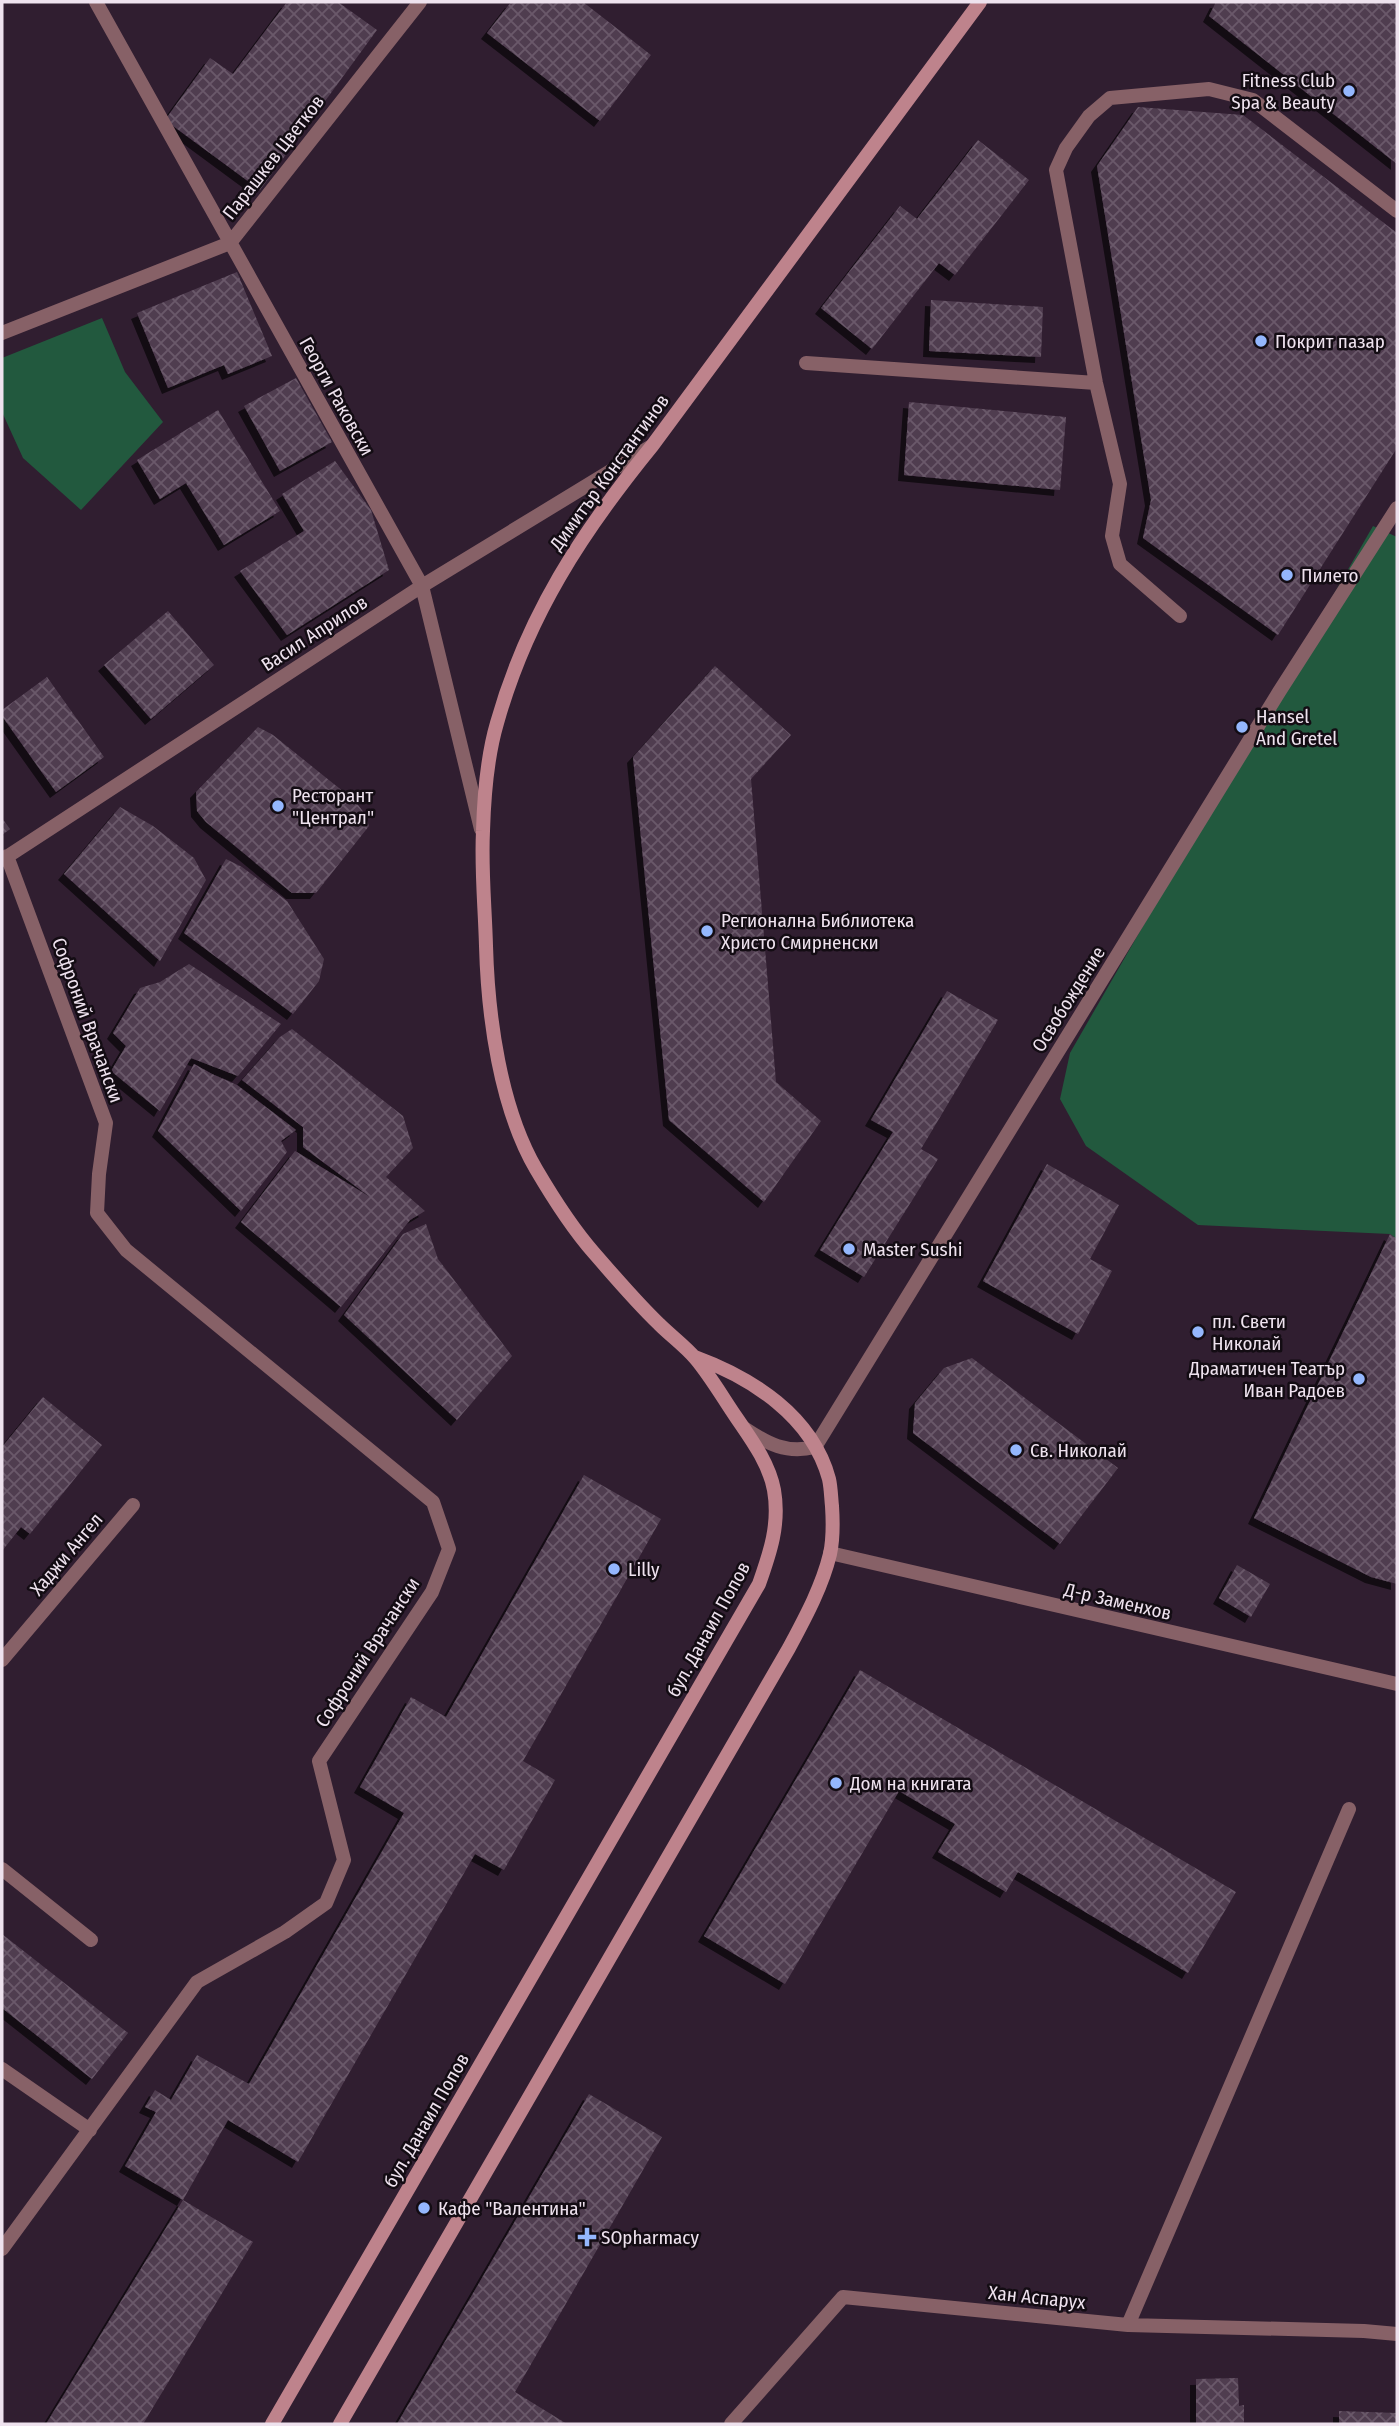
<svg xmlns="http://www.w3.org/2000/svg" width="1399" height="2426" viewBox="0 0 1399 2426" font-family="'Fira Sans Condensed',sans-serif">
	<defs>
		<pattern id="building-cross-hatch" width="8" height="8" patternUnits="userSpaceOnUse" patternTransform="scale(1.75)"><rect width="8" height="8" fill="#503d50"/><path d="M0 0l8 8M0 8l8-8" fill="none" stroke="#6a596a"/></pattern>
		<filter id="shadow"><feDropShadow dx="-6" dy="6" stdDeviation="0" flood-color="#0009"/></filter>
	</defs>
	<rect width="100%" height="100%" fill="#301e30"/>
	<path fill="#22593e" d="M 102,318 L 125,372 L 163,422 L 81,510 L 23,458 L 2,412 L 2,358 Z
		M 1373,526 L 1397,537 L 1397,1239 L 1390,1234 L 1198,1225 L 1086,1146 L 1060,1099 L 1070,1053 Z"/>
	<path fill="url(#building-cross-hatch)" filter="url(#shadow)" d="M 287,2 L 338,2 L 377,30 L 260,190 L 165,120 L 210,58 L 233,74 Z
		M 511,2 L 583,2 L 651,55 L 600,121 L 487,33 Z
		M 1216,2 L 1397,2 L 1397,164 L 1209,16 Z
		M 1138,107 L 1243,115 L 1397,233 L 1397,448 L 1278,635 L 1143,538 L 1151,500 L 1097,166 Z
		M 978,140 L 1029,180 L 955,275 L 939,263 L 872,349 L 821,308 L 900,206 L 917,219 Z
		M 237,272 L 272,356 L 228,374 L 224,365 L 168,388 L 137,313 Z
		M 931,300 L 1043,307 L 1041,357 L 929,351 Z
		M 296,378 L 332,442 L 280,471 L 244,406 Z
		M 909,402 L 1066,417 L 1060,490 L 904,475 Z
		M 218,410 L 280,511 L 224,545 L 186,483 L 160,499 L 137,460 Z
		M 335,461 L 371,510 L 389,570 L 287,635 L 240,571 L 304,531 L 282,494 Z
		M 168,611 L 214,665 L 151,719 L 104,665 Z
		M 715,666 L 791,735 L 751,779 L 776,1082 L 821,1121 L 764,1202 L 669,1120 L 633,757 Z
		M 47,677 L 104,757 L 56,792 L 2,716 L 2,710 Z
		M 258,727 L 273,735 L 355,801 L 365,814 L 369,826 L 316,893 L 292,893 L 206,822 L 197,811 L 196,792 Z
		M 120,807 L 153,826 L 194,858 L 206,880 L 160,961 L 64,874 Z
		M 2,818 L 10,829 L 2,835 Z
		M 226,859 L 242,867 L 287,901 L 324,959 L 319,981 L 293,1014 L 184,933 Z
		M 189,964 L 281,1024 L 238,1076 L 191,1058 L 160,1111 L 111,1071 L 126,1046 L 113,1033 L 140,988 L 160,982 Z
		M 947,991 L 998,1020 L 921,1149 L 938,1159 L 864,1277 L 820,1250 L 893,1132 L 871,1120 Z
		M 292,1029 L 403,1116 L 413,1148 L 386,1177 L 425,1211 L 410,1220 L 341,1307 L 241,1222 L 295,1151 L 370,1197 L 303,1147 L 303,1127 L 242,1080 L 280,1037 Z
		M 194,1064 L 212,1074 L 237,1085 L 296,1130 L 281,1141 L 287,1152 L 241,1211 L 158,1131 Z
		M 1047,1164 L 1119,1205 L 1090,1259 L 1112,1271 L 1078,1334 L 983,1281 Z
		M 426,1224 L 438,1259 L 512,1356 L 457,1420 L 344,1315 L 403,1234 Z
		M 1390,1234 L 1397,1239 L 1397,1584 L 1371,1577 L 1254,1518 Z
		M 972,1358 L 1118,1468 L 1060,1544 L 913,1433 L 915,1403 L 944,1368 Z
		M 43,1397 L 102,1445 L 30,1534 L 21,1527 L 2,1551 L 2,1447 Z
		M 584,1475 L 661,1519 L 523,1761 L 555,1780 L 504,1870 L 475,1854 L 298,2162 L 228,2120 L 183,2200 L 125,2166 L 156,2112 L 145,2107 L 155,2090 L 171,2100 L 197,2055 L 249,2084 L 404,1813 L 360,1787 L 411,1697 L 446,1717 Z
		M 1237,1565 L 1270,1584 L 1251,1617 L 1219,1598 Z
		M 860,1670 L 1236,1892 L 1188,1973 L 1018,1872 L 1006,1892 L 938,1852 L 955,1824 L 899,1791 L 785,1984 L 704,1936 Z
		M 2,1934 L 128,2033 L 92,2079 L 2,2008 Z
		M 589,2094 L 662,2137 L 515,2392 L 567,2424 L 397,2424 Z
		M 183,2200 L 253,2242 L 143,2424 L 46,2424 Z
		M 1238,2378 L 1239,2406 L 1244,2405 L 1244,2424 L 1196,2424 L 1196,2379 Z
		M 1339,2411 L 1397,2413 L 1397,2424 L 1339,2424 Z"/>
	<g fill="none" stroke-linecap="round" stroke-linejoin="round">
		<path stroke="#876167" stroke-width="14" d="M 806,363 L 1096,383
			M 1180,616 L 1120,564 L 1112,536 L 1120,484 L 1096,383 L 1056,170 L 1066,148 L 1089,116 L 1110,98 L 1209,89 L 1253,100 L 1397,211
			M 2,1869 L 91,1940"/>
		<path stroke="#876167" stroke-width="14" d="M 96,2 L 422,586 L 481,829
			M 2,333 L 230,243 L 420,2
			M 2,860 L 422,586 L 650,447
			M 744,1428 C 768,1444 786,1454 815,1447 L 1279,692 L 1397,508
			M 830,1553 L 1397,1684
			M 2,1660 L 133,1505
			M 2,2069 L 90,2130
			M 2,2249 L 197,1982 L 285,1932 L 326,1903 L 344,1860 L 319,1761 L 432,1592 L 449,1549 L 433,1502 L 126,1250 L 97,1213 L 99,1174 L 106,1123 L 7,856
			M 1128,2325 L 1349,1809
			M 731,2424 L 843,2297 L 1128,2325 L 1364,2331 L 1397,2334"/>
		<path stroke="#be838c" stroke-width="14" d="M 272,2424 L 759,1584 C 770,1553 780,1524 774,1490 C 769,1463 751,1439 736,1417 C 723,1398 711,1377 696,1359 C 685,1346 671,1336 659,1324 C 636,1302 615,1277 594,1253 C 572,1228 553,1198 536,1169 C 500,1107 488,1017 486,946 C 485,908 481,869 483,831 C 484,796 487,757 497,723 C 527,616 582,532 652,446 L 980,2
			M 340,2424 L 789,1648 C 805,1618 822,1587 830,1554 C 833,1540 833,1521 832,1506 C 831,1497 831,1488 829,1479 C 812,1416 752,1378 695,1357"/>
	</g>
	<g fill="#94b7fd" stroke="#130c13" stroke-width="2.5">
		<circle cx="1349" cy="91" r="7"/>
		<circle cx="1261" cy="341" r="7"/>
		<circle cx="1287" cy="575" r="7"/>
		<circle cx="1242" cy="727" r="7"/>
		<circle cx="278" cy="806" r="7"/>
		<circle cx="707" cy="931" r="7"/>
		<circle cx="849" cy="1249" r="7"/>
		<circle cx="1198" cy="1332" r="7"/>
		<circle cx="1359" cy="1379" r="7"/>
		<circle cx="1016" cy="1450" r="7"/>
		<circle cx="614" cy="1569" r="7"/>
		<circle cx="836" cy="1783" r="7"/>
		<circle cx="424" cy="2208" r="7"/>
		<path d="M583.5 2226.5h7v7h7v7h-7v7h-7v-7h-7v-7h7z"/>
	</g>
	<g text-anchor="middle" stroke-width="5" stroke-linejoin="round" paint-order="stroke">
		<g font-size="19" fill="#eee2ee" stroke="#130c13" text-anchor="start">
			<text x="1335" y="87" text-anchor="end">Fitness Club<tspan x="1335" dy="22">Spa &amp; Beauty</tspan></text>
			<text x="1275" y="348">Покрит пазар</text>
			<text x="1301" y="582">Пилето</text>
			<text x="1256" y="723">Hansel<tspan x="1256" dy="22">And Gretel</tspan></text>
			<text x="292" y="802">Ресторант<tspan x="292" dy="22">"Централ"</tspan></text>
			<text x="721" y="927">Регионална Библиотека<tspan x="721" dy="22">Христо Смирненски</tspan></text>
			<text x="863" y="1256">Master Sushi</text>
			<text x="1212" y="1328">пл. Свети<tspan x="1212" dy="22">Николай</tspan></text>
			<text x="1345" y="1375" text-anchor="end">Драматичен Театър<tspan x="1345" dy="22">Иван Радоев</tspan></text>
			<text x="1030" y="1457">Св. Николай</text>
			<text x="628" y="1576">Lilly</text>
			<text x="850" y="1790">Дом на книгата</text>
			<text x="438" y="2215">Кафе "Валентина"</text>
			<text x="601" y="2244">SOpharmacy</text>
		</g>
		<g font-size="19" fill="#eee2ee" stroke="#130c13">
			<text transform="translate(273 157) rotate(-52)" y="7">Парашкев Цветков</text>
			<text transform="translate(337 396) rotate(61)" y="7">Георги Раковски</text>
			<text transform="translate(609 472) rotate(-54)" y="7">Димитър Константинов</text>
			<text transform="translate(314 633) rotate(-33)" y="7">Васил Априлов</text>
			<text transform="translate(1068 999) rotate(-58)" y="7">Освобождение</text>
			<text transform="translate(88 1020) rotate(70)" y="7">Софроний Врачански</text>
			<text transform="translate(66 1554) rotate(-50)" y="7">Хаджи Ангел</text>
			<text transform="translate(1118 1601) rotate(13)" y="7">Д-р Заменхов</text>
			<text transform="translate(708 1629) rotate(-61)" y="7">бул. Данаил Попов</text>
			<text transform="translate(367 1652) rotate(-57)" y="7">Софроний Врачански</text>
			<text transform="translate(426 2120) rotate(-60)" y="7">бул. Данаил Попов</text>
			<text transform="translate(1037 2297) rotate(6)" y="7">Хан Аспарух</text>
		</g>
	</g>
	<rect width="1399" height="2426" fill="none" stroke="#eee2ee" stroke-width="7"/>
</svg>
